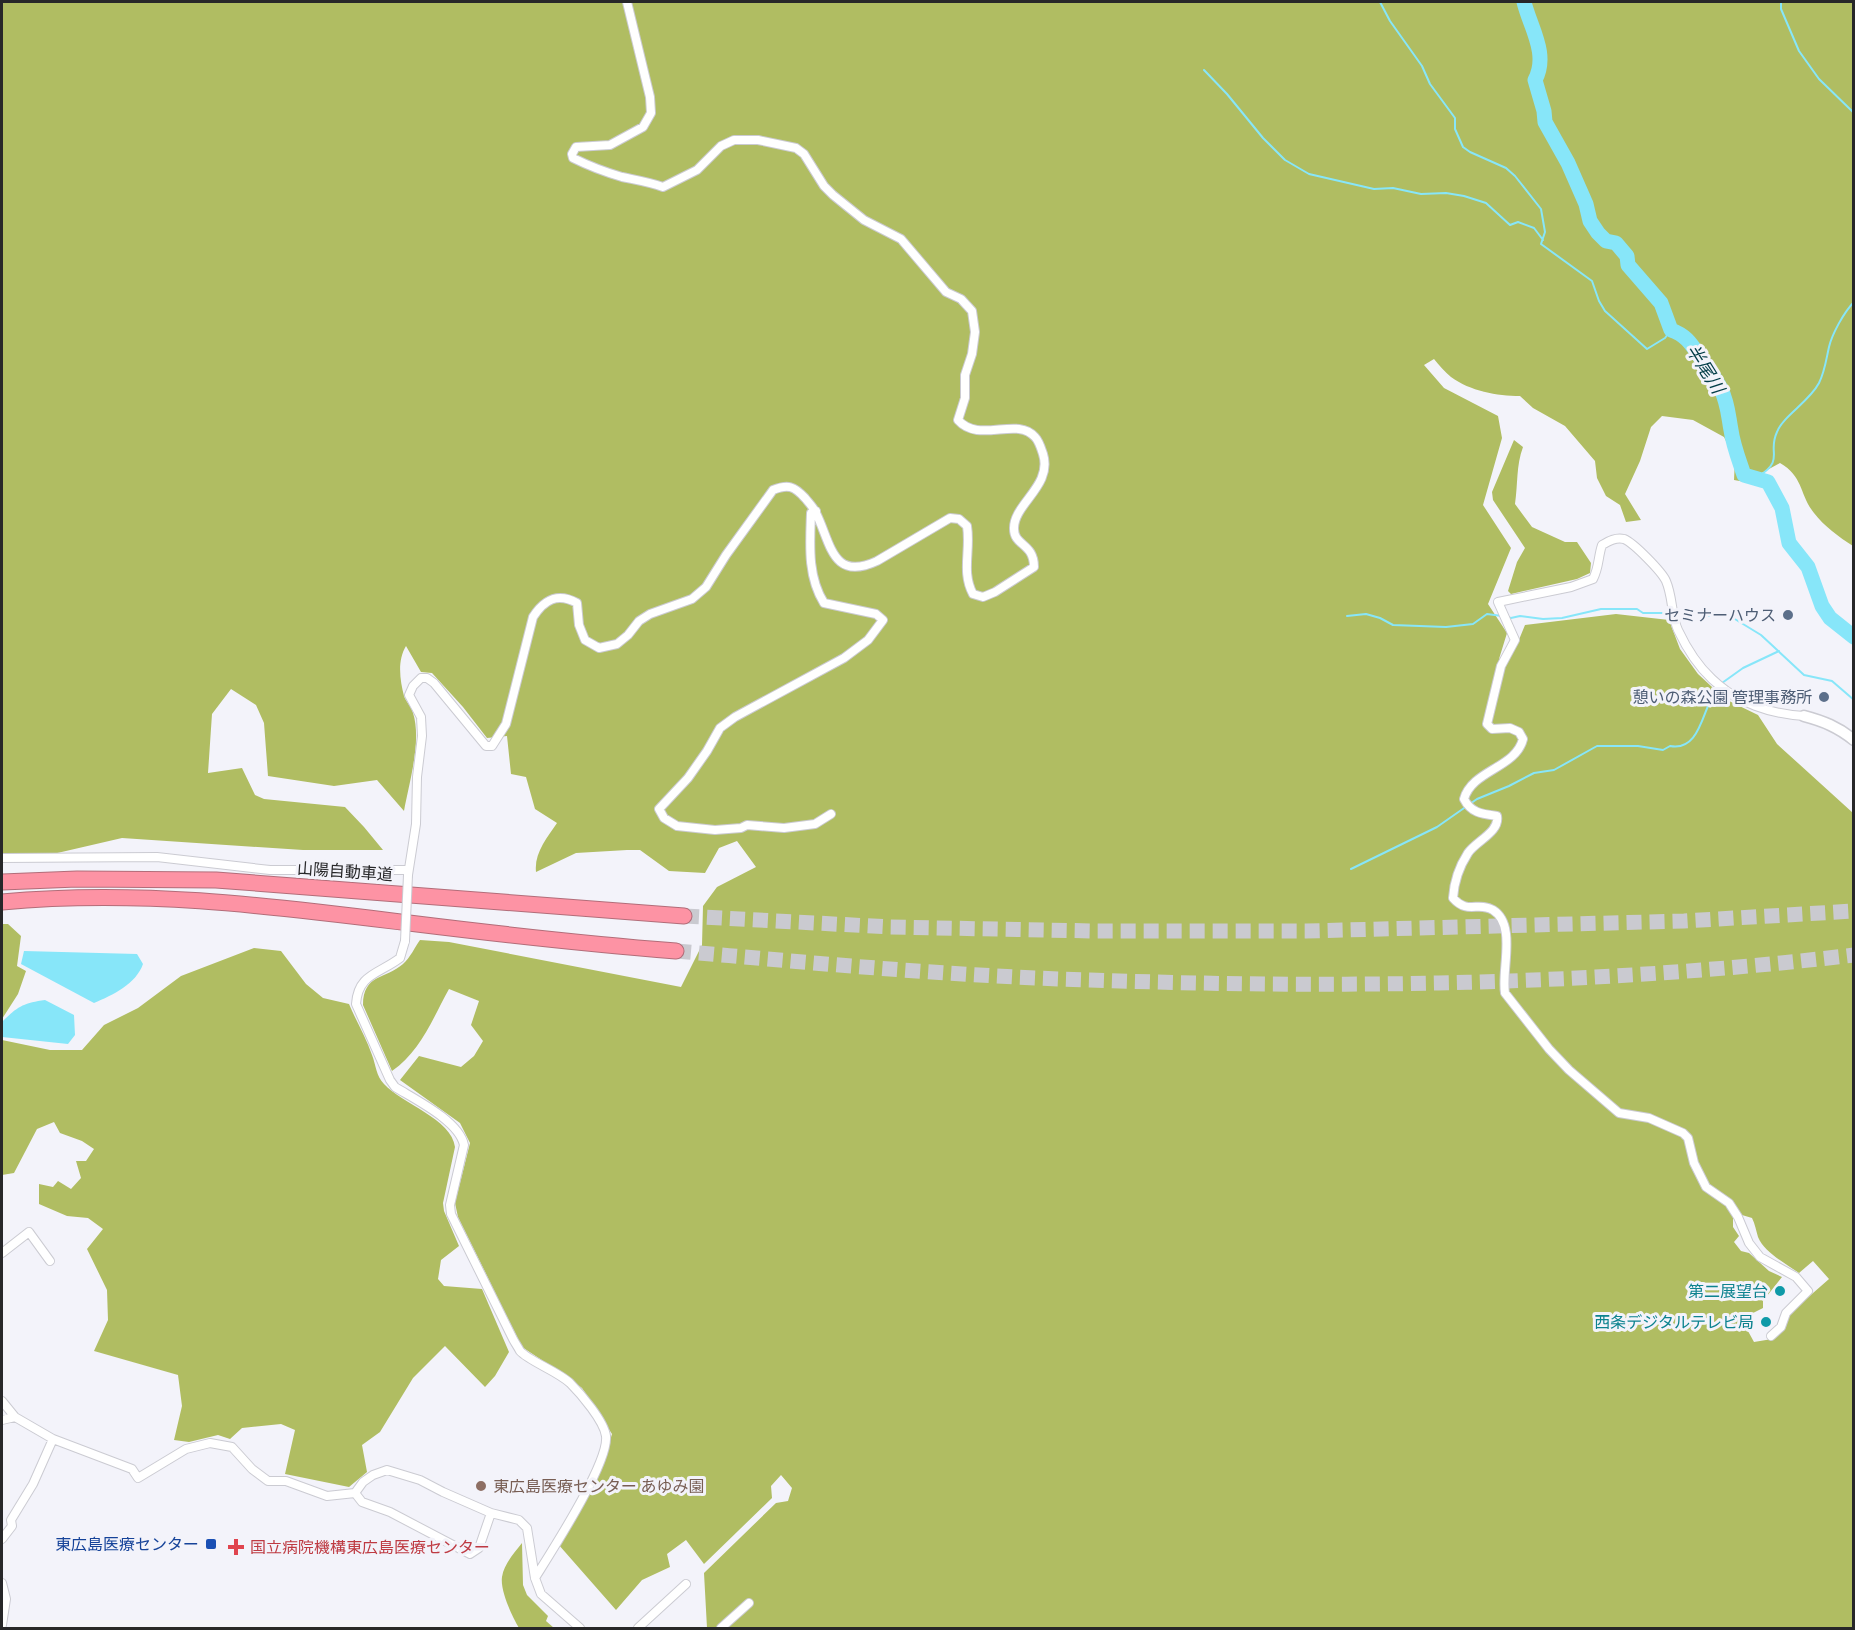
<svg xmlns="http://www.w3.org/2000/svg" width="1855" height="1630" viewBox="0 0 1855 1630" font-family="Cabin,'Noto Sans JP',sans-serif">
	<rect width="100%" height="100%" fill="#f3f3fa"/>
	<path fill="#b0bd62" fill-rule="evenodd" d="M 2,2 L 1853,2 L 1853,546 C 1839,537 1824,526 1814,513 C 1799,494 1804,477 1780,463 L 1745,482 L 1734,480 L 1735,459 L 1724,437 L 1693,420 L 1662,416 L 1651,427 L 1640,461 L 1625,494 L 1641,520 L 1626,522 L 1620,505 L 1606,496 L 1597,478 L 1595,461 L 1565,426 L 1533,408 L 1520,396 C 1497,396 1470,391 1451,377 C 1445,372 1439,365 1434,359 L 1424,365 L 1444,388 L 1498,416 L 1502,438 L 1483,505 L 1511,548 L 1488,604 L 1507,633 L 1499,659 L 1516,647 L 1525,625 L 1616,614 L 1669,620 L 1680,649 L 1698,674 L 1725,699 L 1758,715 L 1777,744 L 1853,813 L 1853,1628 L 726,1628 L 752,1605 L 747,1600 L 716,1628 L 707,1628 L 704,1573 L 776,1503 L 788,1501 L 792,1488 L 781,1475 L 771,1486 L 772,1498 L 704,1564 L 686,1540 L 667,1554 L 670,1567 L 642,1580 L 616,1610 L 558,1544 L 607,1450 L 612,1434 L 582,1388 L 566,1376 L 522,1347 L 458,1217 L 455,1203 L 470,1143 L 460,1123 L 400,1080 L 419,1056 L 461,1067 L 474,1056 L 483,1041 L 471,1025 L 479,1001 L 449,989 C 433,1018 420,1052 392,1071 L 363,1005 C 363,974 386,979 403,964 C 410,958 415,947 420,940 L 449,942 L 681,987 L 702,945 L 703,906 L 717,887 L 756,867 L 737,841 L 719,848 L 705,873 L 669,871 L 640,850 L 627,850 L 576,853 L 536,872 C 534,853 547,838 557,823 L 535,809 L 526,777 L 511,774 L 507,736 L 487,738 L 463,707 L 432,673 L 421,672 L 406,646 C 397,661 400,680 404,696 C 406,702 412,707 413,713 C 422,741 409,783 404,811 L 377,780 L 334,786 L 268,776 L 264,723 L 256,705 L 231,689 L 212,714 L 208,773 L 242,768 L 255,795 L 264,799 L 345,807 L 364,827 L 383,850 L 303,850 L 122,838 L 53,854 L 2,854 ZM 1733,1215 L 1742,1215 L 1752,1218 C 1755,1224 1756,1230 1758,1237 C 1764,1252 1786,1264 1799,1273 L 1813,1261 L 1829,1279 L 1788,1315 L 1772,1339 L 1754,1342 L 1743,1322 L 1749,1315 L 1763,1308 L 1763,1301 L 1782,1277 L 1769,1271 L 1749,1253 L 1741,1251 L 1734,1242 L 1739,1236 L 1733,1227 Z
		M 1514,440 L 1523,447 C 1516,466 1518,484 1515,504 L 1532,527 L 1565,542 L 1577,542 L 1591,563 L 1590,573 L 1577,579 L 1511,594 L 1508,591 L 1517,562 L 1525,548 L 1493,500 L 1492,492 Z
		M 2,924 L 8,924 L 21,936 L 17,966 L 26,971 L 18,994 L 2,1019 Z
		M 254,948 L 281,951 L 306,984 L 323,998 L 349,1004 C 356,1021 366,1037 372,1055 C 376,1065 376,1076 384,1084 C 401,1103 452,1119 455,1147 L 443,1203 L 444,1211 L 459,1246 L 441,1260 L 438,1279 L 444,1286 L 482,1289 L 509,1352 L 495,1376 L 485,1387 L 445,1346 L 413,1378 L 380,1432 L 362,1445 L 367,1472 L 349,1487 L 285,1474 L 295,1430 L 281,1424 L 242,1428 L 230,1439 L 218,1435 L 189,1442 L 174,1440 L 182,1406 L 178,1375 L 94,1351 L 108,1320 L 107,1290 L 87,1249 L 103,1229 L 88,1218 L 67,1216 L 39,1204 L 39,1184 L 53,1187 L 58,1181 L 71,1189 L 81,1178 L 76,1161 L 86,1161 L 94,1149 L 82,1141 L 60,1133 L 54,1122 L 37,1129 L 14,1173 L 2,1175 L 2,1040 L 50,1050 L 82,1050 L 104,1025 L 138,1008 L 181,976 Z
		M 522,1543 L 523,1585 L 527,1595 L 548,1616 L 546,1621 L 554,1628 L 519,1628 C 512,1616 500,1591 502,1577 C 504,1564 514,1553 522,1543 Z"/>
	<path fill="#87e6f9" d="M 24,951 L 137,954 L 143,964 C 136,984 113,995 94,1003 L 21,964 Z
		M 45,1000 L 74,1015 L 75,1035 L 68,1044 L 2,1037 L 2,1022 C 17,1007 23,1003 45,1000 Z"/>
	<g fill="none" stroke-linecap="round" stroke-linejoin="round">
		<path stroke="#87e6f9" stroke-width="2" d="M 1380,2 L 1390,21 L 1422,66 L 1430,84 L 1455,118 L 1455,129 L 1463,147 L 1470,152 L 1506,168 L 1515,176 L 1541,209 L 1545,232 L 1541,244 L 1592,281 L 1599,301 L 1605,311 L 1647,349 L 1665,338 L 1671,330
			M 1781,2 L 1781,9 L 1799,51 L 1819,79 L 1854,113
			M 1204,70 L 1227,94 L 1263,138 L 1285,160 L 1309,174 L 1374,189 L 1393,188 L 1421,194 L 1446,193 L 1464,196 L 1486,203 L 1510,225 L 1518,222 L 1534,228 L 1543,240
			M 1761,479 L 1759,476 C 1785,459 1767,453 1777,432 C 1783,416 1809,402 1819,383 C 1825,371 1826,360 1829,347 C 1832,334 1844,312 1854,302
			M 1688,610 L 1709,616
			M 1725,613 L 1761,635 L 1804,675 L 1832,681 L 1854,700
			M 1347,616 L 1366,614 L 1380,618 L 1393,625 L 1446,627 L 1473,624 L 1487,614 L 1502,616
			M 1507,617 L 1511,618 L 1520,616 L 1543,619 L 1562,618 L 1601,609 L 1637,609 L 1643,613 L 1666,613
			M 1722,683 L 1743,668 L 1779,651
			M 1351,869 L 1437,827 L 1477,799 L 1509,786 L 1534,773 L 1554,770 L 1597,746 L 1638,746 L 1663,750 L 1670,746 C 1702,752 1702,706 1718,687"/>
		<path stroke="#87e6f9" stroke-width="15" d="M 1524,2 C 1530,27 1549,54 1535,80 L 1544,111 L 1545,122 L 1568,163 L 1586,204 L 1590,221 L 1598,233 L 1606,241 L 1616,243 L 1627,256 L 1628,265 L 1661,303 L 1671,330 C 1685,335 1690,342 1698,354 C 1705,366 1715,376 1721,389 C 1728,404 1728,414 1731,430 C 1733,445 1739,460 1744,475 L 1768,482 L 1782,508 L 1789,543 L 1808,567 L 1822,606 L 1830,618 L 1854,637"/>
		<path stroke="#cacad0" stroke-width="15" stroke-dasharray="15 8" stroke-linecap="butt" d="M 684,916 L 890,927 L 1096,931 L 1306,931 L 1684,921 L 1854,911
			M 676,951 C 814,963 952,976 1090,980 C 1345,989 1600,985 1854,955"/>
		<g stroke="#cbcbd2" stroke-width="10">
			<path id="minor" d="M 816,511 L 811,513 C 810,543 807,576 824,603 L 876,614 L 883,620 L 868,640 L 844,658 L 735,717 L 720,728 L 707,751 L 688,778 L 659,809 L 664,818 L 677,826 L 715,830 L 741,828 L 747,825 L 784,828 L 815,824 L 831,814
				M 2,858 L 157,857 L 270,870 L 408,870
				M 408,875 L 416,824 L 417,777 L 422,736 L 421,717 L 409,695 L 413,686 L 421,678 L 427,678 L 434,683 L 486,746 L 492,746 L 506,724 L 533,617 C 544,600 557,592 577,603 L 579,625 L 585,640 L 599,648 L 617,644 L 628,635 L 639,621 L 650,614 L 692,599 L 706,587 L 726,555 L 773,490 C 788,484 794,486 805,498 C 809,503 814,508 816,513 C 831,543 832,582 877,561 L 950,518 L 959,519 L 967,526 C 971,550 961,572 973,594 L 983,597 L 995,592 L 1034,567 C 1034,543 1014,546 1014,529 C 1013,504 1053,486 1043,454 C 1041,448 1039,441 1035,437 C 1017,416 979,444 958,420 L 965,398 L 965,375 L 972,354 L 975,332 L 972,311 L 961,299 L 946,292 L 901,239 L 864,220 L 833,195 L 824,186 L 804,154 L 796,148 L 758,140 L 734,140 L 721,146 L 697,170 L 663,187 C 649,182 636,180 622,177 C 605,172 589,166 573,158 L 572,154 L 576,147 L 610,145 L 643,127 L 651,113 L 650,97 L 627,2
				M 405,941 L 400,958 C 379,974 358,974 356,1004 L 390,1080 L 395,1087 C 416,1100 459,1121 464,1145 L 450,1205 L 451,1214 L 513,1339 C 515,1343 518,1347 520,1351 C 529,1361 557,1371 570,1383 C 581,1394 604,1421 606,1436 C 609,1463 551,1552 535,1578
				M 2,1253 L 29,1232 L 50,1261
				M 1771,1336 L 1781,1327 L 1786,1313 L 1808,1291 L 1796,1277 L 1760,1257 L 1749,1243 L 1738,1217 L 1729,1203 L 1706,1187 L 1694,1163 L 1688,1138 L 1683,1133 L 1649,1118 L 1619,1113 L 1569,1070 L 1549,1049 L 1505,993 C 1501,970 1517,925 1493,910 C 1478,901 1468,915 1453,898 C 1454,881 1459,867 1468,853 C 1476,841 1500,832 1497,816 C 1482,814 1471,813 1464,799 C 1472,770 1516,768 1523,739 L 1519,732 L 1510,728 L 1492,729 L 1487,724 L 1501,666 L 1515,640 L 1498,602 L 1571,587 L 1593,579 C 1599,568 1598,557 1602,545 C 1609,541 1616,537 1624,539 C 1634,543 1662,572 1666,581 C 1673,597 1671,615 1678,630 C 1686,647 1698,666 1712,679 C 1737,703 1771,714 1804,716
				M 2,1401 L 15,1417 L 53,1439 L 132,1469 L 138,1478 L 186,1449 L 210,1443 L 232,1447 L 252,1469 L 268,1481 L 286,1481 L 327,1496 L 355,1493 L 363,1482 L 373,1475 L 387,1470 L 420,1480 L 443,1492 L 491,1513 L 519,1520 L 527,1528 L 535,1578 L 541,1594 L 580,1628
				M 2,1420 L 15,1417
				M 355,1493 L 362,1502 L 390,1512 L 470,1554 L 479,1548 L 491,1513
				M 2,1539 L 12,1526 L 11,1520 L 33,1484 L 53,1439
				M 2,1583 L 6,1599 L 2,1625
				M 638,1628 L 686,1584
				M 721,1628 L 749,1603"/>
		</g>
		<g stroke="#cbcbd2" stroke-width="13">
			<path id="tertiary" d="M 1804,716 C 1823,721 1838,727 1854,740"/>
		</g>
		<g stroke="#b26d79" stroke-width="17">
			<path id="motorway" d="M 2,882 L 77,879 L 216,880 L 684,916
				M 2,902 C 141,889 271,906 409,923 C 498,934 587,944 676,951"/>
		</g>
		<use href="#minor" stroke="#fff" stroke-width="8"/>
		<use href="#tertiary" stroke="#fff" stroke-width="10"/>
		<use href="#motorway" stroke="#fd93a4" stroke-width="15"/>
		<g stroke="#cbcbd2" stroke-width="10" stroke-linecap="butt">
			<path id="minor-bridge" d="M 405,941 L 408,875"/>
		</g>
		<use href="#minor-bridge" stroke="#fff" stroke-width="8"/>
	</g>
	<g fill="#5c6f8a" stroke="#f3f3fa" stroke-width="2">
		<circle cx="1788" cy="615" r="6"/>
		<circle cx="1824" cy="697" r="6"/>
	</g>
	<g fill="#0f9aa8" stroke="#f3f3fa" stroke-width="2">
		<circle cx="1780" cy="1291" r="6"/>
		<circle cx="1766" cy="1322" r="6"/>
	</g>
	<circle fill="#8d6e63" stroke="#f3f3fa" stroke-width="2" cx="481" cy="1486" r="6"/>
	<rect fill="#1a4fb4" stroke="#f3f3fa" stroke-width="2" x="205" y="1538" width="12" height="12" rx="3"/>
	<path fill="#e0444e" stroke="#f3f3fa" stroke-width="2" d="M233 1538h6v6h6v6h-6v6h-6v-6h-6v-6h6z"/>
	<g text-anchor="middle" stroke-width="6" stroke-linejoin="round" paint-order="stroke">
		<g font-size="16" fill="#4e5e75" stroke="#f3f3fa" text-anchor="end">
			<text x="1776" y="621">セミナーハウス</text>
			<text x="1812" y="703">憩いの森公園 管理事務所</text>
		</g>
		<g font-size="16" fill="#272729" stroke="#f3f3fa">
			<text transform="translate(345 871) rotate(4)" y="6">山陽自動車道</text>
		</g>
		<g font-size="16" fill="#0d838f" stroke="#f3f3fa" text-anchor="end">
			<text x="1768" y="1297">第二展望台</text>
			<text x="1754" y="1328">西条デジタルテレビ局</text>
		</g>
		<g font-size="16" fill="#785e54" stroke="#f3f3fa" text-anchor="start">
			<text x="493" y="1492">東広島医療センター あゆみ園</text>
		</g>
		<g font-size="16" fill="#164399" stroke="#f3f3fa" text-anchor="end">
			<text x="199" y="1550">東広島医療センター</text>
		</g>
		<g font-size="16" fill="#be3a42" stroke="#f3f3fa" text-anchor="start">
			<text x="250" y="1553">国立病院機構東広島医療センター</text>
		</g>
		<g font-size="18" font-style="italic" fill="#003c46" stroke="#f3f3fa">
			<text transform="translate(1705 369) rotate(58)" y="6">半尾川</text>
		</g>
	</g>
	<rect width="1855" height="1630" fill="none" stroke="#272729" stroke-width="6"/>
</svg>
